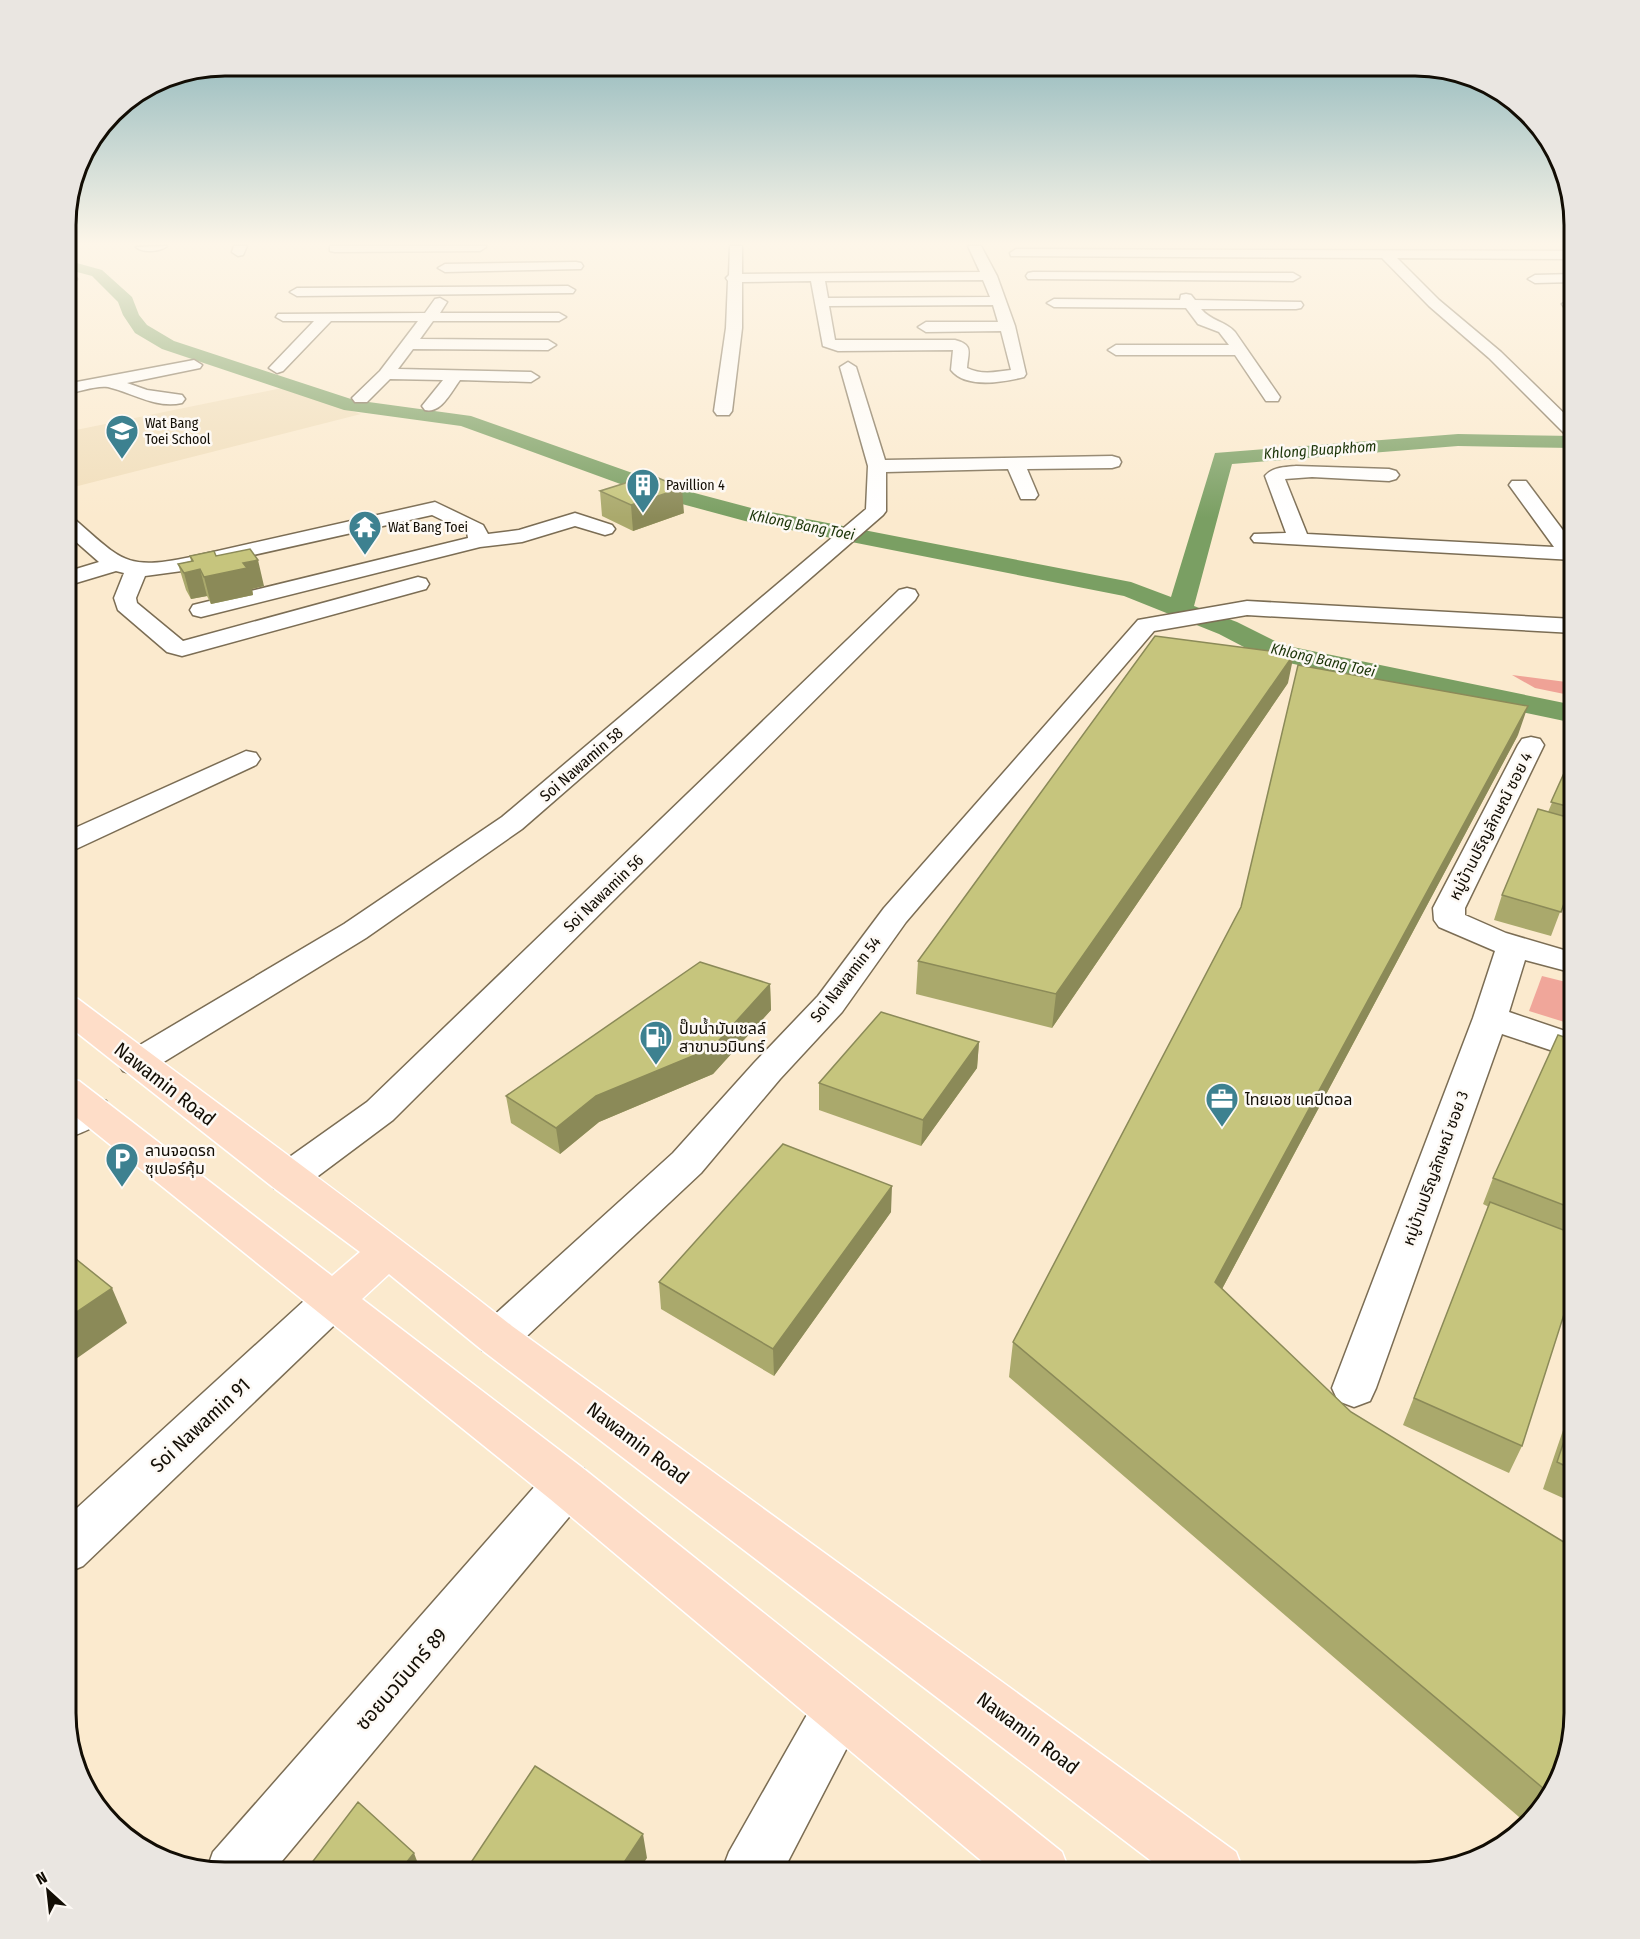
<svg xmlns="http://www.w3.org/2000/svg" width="1640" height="1939" viewBox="0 0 1640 1939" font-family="'Fira Sans Condensed','Noto Sans Thai',sans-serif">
	<rect width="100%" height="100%" fill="#fbeace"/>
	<path fill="#f1debb" d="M 282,388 L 361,414 L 66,489 L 66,432 Z"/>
	<path fill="#f0a69a" d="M 1542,976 L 1574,984 L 1574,1025 L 1529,1011 Z"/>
	<path fill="#efa296" d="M 1512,675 L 1574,683 L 1574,696 L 1535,688 Z"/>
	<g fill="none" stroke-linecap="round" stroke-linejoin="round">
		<path fill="#7a9f63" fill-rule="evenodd" d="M 66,260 L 102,270 L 132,297 L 139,315 L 147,325 L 174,341 L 354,400 L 471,416 L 672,487 L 755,509 L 1131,582 L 1171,597 L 1215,453 L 1458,434 L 1574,436 L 1574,448 L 1458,446 L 1232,464 L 1194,606 L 1237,622 L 1283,645 L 1574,705 L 1574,723 L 1265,658 L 1219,634 L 1124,596 L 745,521 L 656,497 L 461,426 L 344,410 L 162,349 L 135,333 L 123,315 L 118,302 L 92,276 L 66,269 Z"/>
		<g stroke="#7b6d54" stroke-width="3">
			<path id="minor" d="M 167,246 C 160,252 142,253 136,247 Z
				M 234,246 L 247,246 L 243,255 L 238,256 L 232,252 Z
				M 330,246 L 486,246 L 486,247 L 480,251 L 335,252 L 330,251 Z
				M 730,246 L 742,246 L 742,274 L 980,272 L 968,246 L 981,246 L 997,276 L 1015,326 L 1026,374 L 1024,377 C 1004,382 966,389 951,370 L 953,350 L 838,351 L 823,346 L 811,281 L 742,282 L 742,328 L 732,411 L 729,415 L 717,415 L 714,411 L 726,328 L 728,281 L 726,278 L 729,275 ZM 983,280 L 990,297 L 828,298 L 825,281 ZM 993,305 L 998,322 L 926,322 L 918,327 L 926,332 L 1001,331 L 1011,370 C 996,372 981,375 967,368 C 968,352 974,345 955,340 L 835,340 L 829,306 Z
				M 1016,249 L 1574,251 L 1574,259 L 1397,258 L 1439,300 L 1501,352 L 1574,423 L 1574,438 L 1568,437 L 1489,358 L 1429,306 L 1382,258 L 1011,256 L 1010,253 Z
				M 576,262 L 581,263 L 583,266 L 581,269 L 445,272 L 438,268 L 445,264 Z
				M 1033,272 L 1293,273 L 1300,277 L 1293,281 L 1028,279 L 1026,276 L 1028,273 Z
				M 1574,274 L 1574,282 L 1535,283 L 1528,279 L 1535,275 Z
				M 66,275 L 75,276 L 77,279 L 75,282 L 66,283 Z
				M 568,286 L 575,290 L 573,293 L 297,296 L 290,292 L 297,288 Z
				M 1186,294 L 1191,295 L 1195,300 L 1301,302 L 1303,305 L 1301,308 L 1296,309 L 1201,309 C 1211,321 1225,321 1235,332 L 1280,397 L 1278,401 L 1266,401 L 1235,355 L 1116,355 L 1108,350 L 1116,345 L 1229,345 L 1219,332 L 1198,324 L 1186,308 L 1054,307 L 1047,303 L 1054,299 L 1180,300 L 1181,295 Z
				M 440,298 L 447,302 L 440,313 L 559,313 L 566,317 L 559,321 L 433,321 L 420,339 L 548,340 L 556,345 L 548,350 L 413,349 L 398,369 L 531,372 L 539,377 L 531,382 L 460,380 C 451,392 441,414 425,410 L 422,406 L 443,380 L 390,379 L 367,402 L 355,402 L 352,398 L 380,371 L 418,321 L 331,321 L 283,371 L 277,373 L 269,368 L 314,321 L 283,321 L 276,317 L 278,314 L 425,313 L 435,299 Z
				M 1569,300 L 1574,300 L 1574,308 L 1564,307 L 1562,304 Z
				M 194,360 L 202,365 L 200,368 L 127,383 L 147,390 L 182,395 L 185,399 L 182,403 C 156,409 133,393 108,387 C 97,385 78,392 66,394 L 66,384 Z
				M 848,362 L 856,367 L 885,460 L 1112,456 L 1119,458 L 1121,462 L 1119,466 L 1112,468 L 1027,469 L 1038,495 L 1035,499 L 1021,499 L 1008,469 L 886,472 L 886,511 L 883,515 L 522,829 L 366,938 L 149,1071 L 136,1075 L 123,1071 L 118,1063 L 123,1055 L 344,924 L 502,817 L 866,509 L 868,466 L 840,367 Z
				M 1296,466 L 1389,469 L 1396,471 L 1399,475 L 1396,479 L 1389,481 L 1312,477 L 1285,479 L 1307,534 L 1554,547 L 1509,485 L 1512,481 L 1526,481 L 1574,545 L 1574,560 L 1254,542 L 1251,538 L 1254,534 L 1286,533 L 1265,476 C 1272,467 1286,467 1296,466 Z
				M 435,502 L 483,525 L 488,534 L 519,530 L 575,513 L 612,525 L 615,529 L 612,533 L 605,535 L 575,526 L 522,542 L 480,547 L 201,617 L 193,615 L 190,610 L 193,605 L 468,538 L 467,532 L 432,515 L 182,571 L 145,576 L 136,598 L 137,603 L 183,641 L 418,577 L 426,579 L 429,584 L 426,589 L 182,656 L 167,652 L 118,610 L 114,598 L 124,573 L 116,571 L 66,586 L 66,572 L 99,562 L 66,533 L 66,516 L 73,518 C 122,560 124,571 191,557 Z
				M 907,588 L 915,590 L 918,595 L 915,600 L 393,1120 L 302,1188 L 288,1192 L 274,1188 L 269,1178 L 274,1168 L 367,1102 L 899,590 Z
				M 1247,601 L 1574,619 L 1574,633 L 1247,615 L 1154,631 L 906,922 L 842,1012 L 780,1079 L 701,1173 L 512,1350 L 497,1356 L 482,1350 L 475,1338 L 482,1326 L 673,1153 L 754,1063 L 818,996 L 884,908 L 1138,620 Z
				M 1531,737 L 1540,739 L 1544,745 L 1465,908 L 1465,915 L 1506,933 L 1574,953 L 1574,973 L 1525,960 L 1509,1012 L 1574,1034 L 1574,1058 L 1502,1034 L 1376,1388 L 1370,1401 L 1354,1407 L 1338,1401 L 1332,1388 L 1473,1018 L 1495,951 L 1439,927 L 1434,920 L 1433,908 L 1518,745 L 1522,739 Z
				M 246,751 L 256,753 L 260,759 L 256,765 L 76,849 L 66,852 L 66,832 Z
				M 93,1097 L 106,1101 L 111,1110 C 102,1125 83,1133 66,1138 L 66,1109 Z
				M 333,1283 L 348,1288 L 354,1300 L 348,1312 L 83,1566 L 66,1573 L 66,1518 L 318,1288 Z
				M 567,1463 L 584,1469 L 591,1484 L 584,1499 L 272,1873 L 225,1873 L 207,1869 L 213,1852 L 550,1469 Z
				M 840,1682 L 859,1690 L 867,1709 L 782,1873 L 721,1873 L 729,1852 L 821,1690 Z"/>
		</g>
		<g stroke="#fff" stroke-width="3">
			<path id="major" d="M 66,996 L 78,999 C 223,1108 370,1214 512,1326 L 1236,1852 L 1244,1873 L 1167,1873 L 482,1350 L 389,1274 L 362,1299 L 584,1469 L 1062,1852 L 1070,1873 L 996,1873 L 550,1499 L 66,1109 L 66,1078 L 79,1081 L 332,1276 L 360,1252 L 274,1188 L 66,1024 Z"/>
		</g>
		<use href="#minor" fill="#fff" fill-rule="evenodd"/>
		<use href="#major" fill="#feddc8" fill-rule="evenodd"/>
	</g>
	<path fill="#aaa96c" d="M 600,491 L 684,513 L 633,531 L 602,516 Z
		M 190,556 L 216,556 L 264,586 L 252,589 L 253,595 L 211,604 L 207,596 L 191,599 L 186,590 L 178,564 L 191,561 Z
		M 1288,683 L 1052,1028 L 916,994 L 918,961 Z
		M 1518,735 L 1222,1289 L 1557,1785 L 1526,1823 L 1009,1377 L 1013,1342 Z
		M 1574,751 L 1574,875 L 1551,936 L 1494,920 L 1502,895 L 1548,812 Z
		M 770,984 L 771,1010 L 713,1074 L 599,1122 L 560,1154 L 511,1123 L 506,1096 Z
		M 1574,1040 L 1574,1224 L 1570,1233 L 1522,1446 L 1509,1473 L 1403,1425 L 1489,1207 L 1483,1204 L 1493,1178 Z
		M 979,1042 L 977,1068 L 921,1146 L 819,1110 L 819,1083 Z
		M 891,1212 L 774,1376 L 661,1309 L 659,1282 Z
		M 1574,1398 L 1574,1503 L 1543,1489 Z"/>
	<path fill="#8b8a58" d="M 682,488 L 684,513 L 633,531 L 631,505 Z
		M 258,560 L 264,586 L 252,589 L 253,595 L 211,604 L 204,577 L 243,563 Z
		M 200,569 L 207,596 L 191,599 L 184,573 Z
		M 1294,654 L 1288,683 L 1052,1028 L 1056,994 Z
		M 1528,706 L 1518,735 L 1207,1317 L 1215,1282 Z
		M 770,984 L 771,1010 L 713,1074 L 599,1122 L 560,1154 L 556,1128 L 596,1096 Z
		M 979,1042 L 977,1068 L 921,1146 L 923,1120 Z
		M 892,1186 L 891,1212 L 774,1376 L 773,1349 Z
		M 112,1288 L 127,1323 L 66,1366 L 66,1319 Z
		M 643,1834 L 647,1858 L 637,1873 L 617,1873 Z
		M 414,1853 L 420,1869 L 417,1873 L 398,1873 Z"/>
	<path fill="#c6c57d" stroke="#8b8a58" stroke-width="1.5" d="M 651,475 L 682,488 L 631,505 L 600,491 Z
		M 250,549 L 258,560 L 243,563 L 247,568 L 204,577 L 200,569 L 184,573 L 178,564 L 193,561 L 190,556 L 214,551 L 216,556 Z
		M 1155,636 L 1294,654 L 1056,994 L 918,961 Z
		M 1298,665 L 1528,706 L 1215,1282 L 1351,1412 L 1567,1544 L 1574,1548 L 1574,1714 L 1557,1785 L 1550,1794 L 1013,1342 L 1241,907 Z
		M 1574,751 L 1574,808 L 1551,802 Z
		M 1538,809 L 1574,819 L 1574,875 L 1561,912 L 1502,895 Z
		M 700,962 L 770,984 L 712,1048 L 596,1096 L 556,1128 L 506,1096 Z
		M 881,1012 L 979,1042 L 923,1120 L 819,1083 Z
		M 1558,1035 L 1574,1040 L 1574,1209 L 1493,1178 Z
		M 783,1144 L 892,1186 L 773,1349 L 659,1282 Z
		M 1490,1202 L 1574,1234 L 1574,1283 L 1522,1446 L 1414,1398 Z
		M 66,1251 L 112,1288 L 66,1319 Z
		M 1574,1411 L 1574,1470 L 1557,1462 Z
		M 535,1766 L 643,1834 L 617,1873 L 464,1873 Z
		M 358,1802 L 414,1853 L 398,1873 L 304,1873 Z"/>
	<linearGradient id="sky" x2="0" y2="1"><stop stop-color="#7cacb3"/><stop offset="0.47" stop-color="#fdf6e9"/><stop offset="1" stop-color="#fdf6e9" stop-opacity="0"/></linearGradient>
	<rect width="1640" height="518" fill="url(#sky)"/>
	<defs>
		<g id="school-pin" transform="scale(1.725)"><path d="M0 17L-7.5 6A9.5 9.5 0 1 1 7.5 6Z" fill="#3d8190" stroke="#fdf9f4"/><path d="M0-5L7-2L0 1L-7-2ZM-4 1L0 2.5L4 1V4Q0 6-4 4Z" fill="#fff"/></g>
		<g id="building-pin" transform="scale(1.725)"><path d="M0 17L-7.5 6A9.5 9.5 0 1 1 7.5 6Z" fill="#3d8190" stroke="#fdf9f4"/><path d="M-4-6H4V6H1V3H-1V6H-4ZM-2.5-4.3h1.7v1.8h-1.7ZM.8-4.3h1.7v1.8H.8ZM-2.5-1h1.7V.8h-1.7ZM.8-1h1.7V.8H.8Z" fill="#fff"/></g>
		<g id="temple-pin" transform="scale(1.725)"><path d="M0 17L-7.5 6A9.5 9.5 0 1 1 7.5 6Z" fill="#3d8190" stroke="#fdf9f4"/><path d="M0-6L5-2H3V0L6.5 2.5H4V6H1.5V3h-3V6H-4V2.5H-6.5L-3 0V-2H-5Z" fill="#fff"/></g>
		<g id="fuel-pin" transform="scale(1.725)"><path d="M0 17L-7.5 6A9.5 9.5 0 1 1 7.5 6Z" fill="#3d8190" stroke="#fdf9f4"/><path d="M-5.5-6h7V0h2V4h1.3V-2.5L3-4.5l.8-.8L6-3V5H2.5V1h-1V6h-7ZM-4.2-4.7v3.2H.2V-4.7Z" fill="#fff"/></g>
		<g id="office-pin" transform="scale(1.725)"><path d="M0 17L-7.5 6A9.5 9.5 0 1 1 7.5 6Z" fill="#3d8190" stroke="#fdf9f4"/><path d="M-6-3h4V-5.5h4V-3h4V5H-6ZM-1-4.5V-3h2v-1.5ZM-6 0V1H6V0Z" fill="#fff"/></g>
		<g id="parking-pin" transform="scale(1.725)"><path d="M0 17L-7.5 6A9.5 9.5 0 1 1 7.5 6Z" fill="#3d8190" stroke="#fdf9f4"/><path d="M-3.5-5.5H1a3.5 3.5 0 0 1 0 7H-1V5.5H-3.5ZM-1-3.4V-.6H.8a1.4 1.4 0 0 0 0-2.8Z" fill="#fff"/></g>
	</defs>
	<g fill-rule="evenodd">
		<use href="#school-pin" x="122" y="431"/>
		<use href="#building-pin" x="643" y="485"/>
		<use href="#temple-pin" x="365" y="527"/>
		<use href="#fuel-pin" x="656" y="1037"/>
		<use href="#office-pin" x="1222" y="1099"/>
		<use href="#parking-pin" x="122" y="1159"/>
	</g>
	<g text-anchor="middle" stroke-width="5" stroke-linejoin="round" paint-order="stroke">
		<g font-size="14" fill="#120d04" stroke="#fdf9f4" text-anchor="start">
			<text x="145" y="428">Wat Bang<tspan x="145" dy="16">Toei School</tspan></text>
			<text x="666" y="490">Pavillion 4</text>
			<text x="388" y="532">Wat Bang Toei</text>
		</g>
		<g font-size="15" font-style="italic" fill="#1b3408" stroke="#fdf9f4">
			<text transform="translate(1320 450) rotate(-4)" y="5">Khlong Buapkhom</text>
			<text transform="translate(802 525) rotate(11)" y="5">Khlong Bang Toei</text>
			<text transform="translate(1323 660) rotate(13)" y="5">Khlong Bang Toei</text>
		</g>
		<g font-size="16" fill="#120d04" stroke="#fdf9f4">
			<text transform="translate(581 764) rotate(-41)" y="6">Soi Nawamin 58</text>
			<text transform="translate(1490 826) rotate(-63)" y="6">หมู่บ้านปริญลักษณ์ ซอย 4</text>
			<text transform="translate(603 893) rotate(-44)" y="6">Soi Nawamin 56</text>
			<text transform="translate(845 979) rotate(-52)" y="6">Soi Nawamin 54</text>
			<text transform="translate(1435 1168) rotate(-70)" y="6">หมู่บ้านปริญลักษณ์ ซอย 3</text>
		</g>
		<g font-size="16" fill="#120d04" stroke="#fdf9f4" text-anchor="start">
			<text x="679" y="1034">ปั๊มน้ำมันเชลล์<tspan x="679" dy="18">สาขานวมินทร์</tspan></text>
			<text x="1245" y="1105">ไทยเอช แคปิตอล</text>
			<text x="145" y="1156">ลานจอดรถ<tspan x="145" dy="18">ซุเปอร์คุ้ม</tspan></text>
		</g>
		<g font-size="20" fill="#120d04" stroke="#fdf9f4">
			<text transform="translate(165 1084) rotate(38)" y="7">Nawamin Road</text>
			<text transform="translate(200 1425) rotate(-43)" y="7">Soi Nawamin 91</text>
			<text transform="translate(638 1443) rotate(37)" y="7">Nawamin Road</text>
			<text transform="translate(401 1679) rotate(-49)" y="7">ซอยนวมินทร์ 89</text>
			<text transform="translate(1028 1733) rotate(37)" y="7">Nawamin Road</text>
		</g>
	</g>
	<path d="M0 0H1640V1939H0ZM225 76H1415A149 149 0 0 1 1564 225V1713A149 149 0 0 1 1415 1862H225A149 149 0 0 1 76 1713V225A149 149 0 0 1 225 76Z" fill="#eae6e1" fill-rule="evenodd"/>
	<path fill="none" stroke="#120d04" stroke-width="3" d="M225 76H1415A149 149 0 0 1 1564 225V1713A149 149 0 0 1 1415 1862H225A149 149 0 0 1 76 1713V225A149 149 0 0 1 225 76Z"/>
	<g transform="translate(48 1891) rotate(333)" stroke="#fdf9f4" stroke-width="4.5" paint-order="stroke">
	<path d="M0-4.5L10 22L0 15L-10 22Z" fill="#120d04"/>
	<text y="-9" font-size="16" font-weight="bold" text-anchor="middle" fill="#120d04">N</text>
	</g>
</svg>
